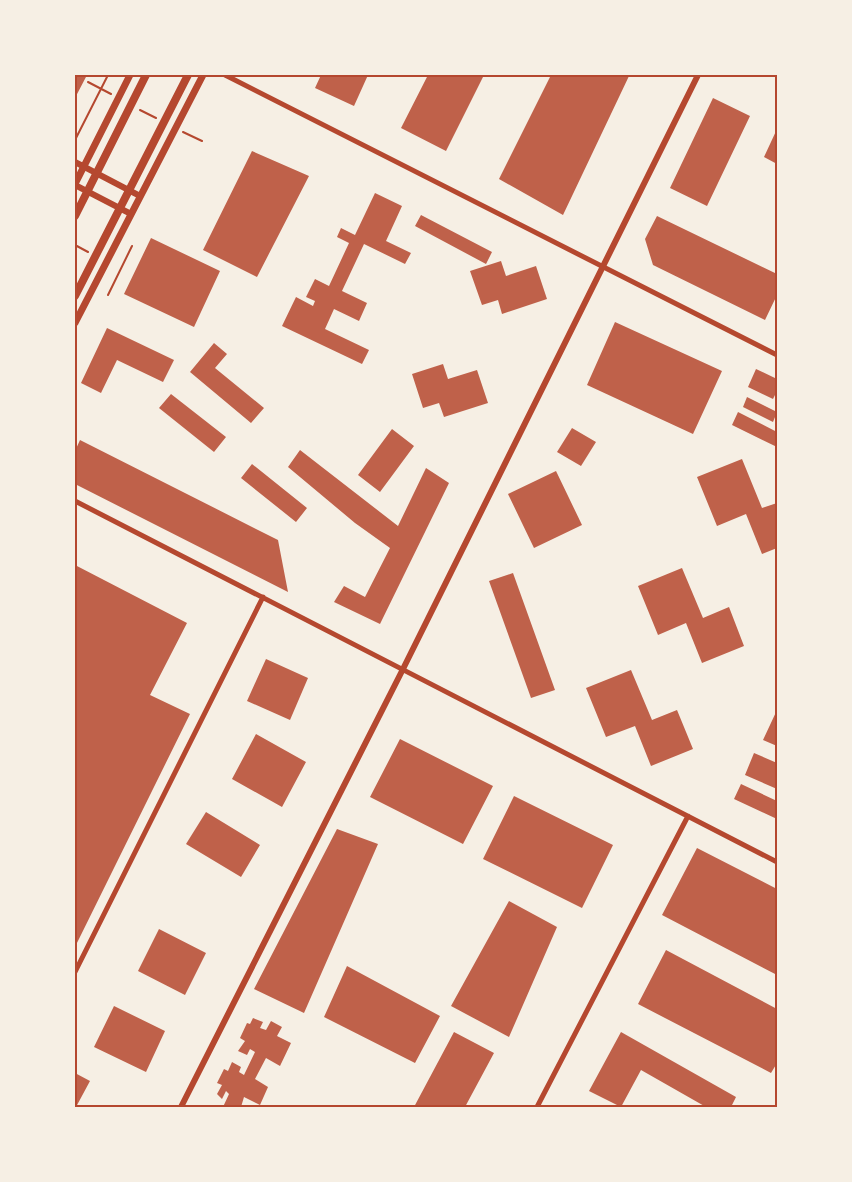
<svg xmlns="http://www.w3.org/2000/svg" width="852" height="1182" viewBox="0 0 852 1182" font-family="'Public Sans',sans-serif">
	<rect width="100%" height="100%" fill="#f6efe4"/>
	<path fill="#bf614a" d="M 75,75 L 87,75 L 75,98 Z
		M 321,75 L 368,75 L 354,106 L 315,88 Z
		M 428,75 L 484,75 L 446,151 L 401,128 Z
		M 551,75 L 629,76 L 563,215 L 499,179 Z
		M 713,98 L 750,116 L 707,206 L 670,188 Z
		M 777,129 L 777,164 L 764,157 Z
		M 252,151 L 309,176 L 257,277 L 203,250 Z
		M 375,193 L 402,206 L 386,241 L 411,253 L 405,264 L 364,244 L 342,291 L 367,303 L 359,321 L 334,309 L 325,329 L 369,350 L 362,364 L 282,326 L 296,297 L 313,306 L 315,301 L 306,297 L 315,279 L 329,286 L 349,243 L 337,237 L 341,228 L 355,235 Z
		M 421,215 L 492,252 L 486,264 L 415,226 Z
		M 657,216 L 777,274 L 777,295 L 765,320 L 653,265 L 645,239 Z
		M 151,238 L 220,271 L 194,327 L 124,294 Z
		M 501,261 L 506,276 L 536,266 L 547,299 L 502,314 L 498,300 L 482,305 L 470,271 Z
		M 615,322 L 722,371 L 693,434 L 587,385 Z
		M 107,328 L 174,360 L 163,382 L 117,360 L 101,393 L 81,383 Z
		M 214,343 L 227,354 L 215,368 L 264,408 L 251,423 L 190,372 Z
		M 443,364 L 448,379 L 477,370 L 488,403 L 444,417 L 439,403 L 423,408 L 412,374 Z
		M 756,369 L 777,379 L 777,391 L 773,399 L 748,387 Z
		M 171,394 L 226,437 L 214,452 L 159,408 Z
		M 747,397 L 777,412 L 773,422 L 743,407 Z
		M 738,412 L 777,432 L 777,447 L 732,425 Z
		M 572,428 L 596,442 L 581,466 L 557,452 Z
		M 392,429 L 414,446 L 380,492 L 358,475 Z
		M 80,440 L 278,540 L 288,592 L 75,484 L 75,451 Z
		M 300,450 L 398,526 L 426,468 L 449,483 L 380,624 L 334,602 L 344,586 L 365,597 L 390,548 L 355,523 L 288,467 Z
		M 742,459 L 762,508 L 777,503 L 777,548 L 762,554 L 746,514 L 717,526 L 697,477 Z
		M 252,464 L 307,508 L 296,522 L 241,478 Z
		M 556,471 L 582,525 L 534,548 L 508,494 Z
		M 75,565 L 187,623 L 150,695 L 190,714 L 75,947 Z
		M 682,568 L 703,618 L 729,607 L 744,646 L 702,663 L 686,623 L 658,635 L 638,586 Z
		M 513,573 L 555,690 L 531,698 L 489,581 Z
		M 266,659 L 308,678 L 290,720 L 247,701 Z
		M 631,670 L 652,720 L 677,710 L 693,749 L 651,766 L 635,726 L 606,737 L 586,688 Z
		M 777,710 L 777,746 L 763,740 Z
		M 256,734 L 306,762 L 282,807 L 232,779 Z
		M 400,739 L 493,786 L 463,844 L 370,797 Z
		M 754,753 L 777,763 L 777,789 L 745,775 Z
		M 741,784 L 777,801 L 777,819 L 734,799 Z
		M 514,796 L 613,845 L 582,908 L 483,859 Z
		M 206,812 L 260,845 L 241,877 L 186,844 Z
		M 337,829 L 378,844 L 304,1013 L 254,989 Z
		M 697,848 L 777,889 L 777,975 L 662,915 Z
		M 509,901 L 557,927 L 509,1037 L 451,1006 Z
		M 159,929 L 206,953 L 185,995 L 138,971 Z
		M 666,950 L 777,1009 L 777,1063 L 771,1073 L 638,1004 Z
		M 347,966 L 440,1016 L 415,1063 L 324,1017 Z
		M 114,1006 L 165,1031 L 146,1072 L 94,1047 Z
		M 253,1018 L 263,1022 L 260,1028 L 266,1030 L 271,1021 L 282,1027 L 277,1036 L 291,1043 L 280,1066 L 266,1058 L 255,1079 L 268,1087 L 260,1105 L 244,1097 L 241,1107 L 223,1107 L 229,1094 L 226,1091 L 222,1099 L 217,1094 L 222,1085 L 217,1083 L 224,1069 L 228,1071 L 232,1062 L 241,1067 L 239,1072 L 244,1075 L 255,1052 L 250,1049 L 247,1055 L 238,1051 L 245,1041 L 240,1038 L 247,1023 L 250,1024 Z
		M 454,1032 L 494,1053 L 465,1107 L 414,1107 Z
		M 621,1032 L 736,1097 L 731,1107 L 706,1107 L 641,1070 L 621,1107 L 589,1091 Z
		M 75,1073 L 90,1081 L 76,1107 L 75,1107 Z"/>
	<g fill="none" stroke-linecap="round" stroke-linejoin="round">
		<path stroke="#b5482f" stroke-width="2" d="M 88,82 L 111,94
			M 140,110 L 156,118
			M 183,132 L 202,141
			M 75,140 L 108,75
			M 75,245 L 88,252
			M 108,295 L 132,246"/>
		<path stroke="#b5482f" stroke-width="5" d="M 225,75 L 777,355
			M 75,501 L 777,862
			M 75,972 L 263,597
			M 537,1107 L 688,816"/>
		<path stroke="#b5482f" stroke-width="6" d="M 75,162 L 140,196
			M 75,185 L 131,214
			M 181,1107 L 403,669 L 698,75"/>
		<path stroke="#b5482f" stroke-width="7" d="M 75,184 L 130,75
			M 75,323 L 203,75"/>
		<path stroke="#b5482f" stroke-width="8" d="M 75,216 L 146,75
			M 75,296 L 188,75"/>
	</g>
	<rect width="852" height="1182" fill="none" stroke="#f6efe4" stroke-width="153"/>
	<rect x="76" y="76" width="700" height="1030" fill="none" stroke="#b5482f" stroke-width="2"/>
</svg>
